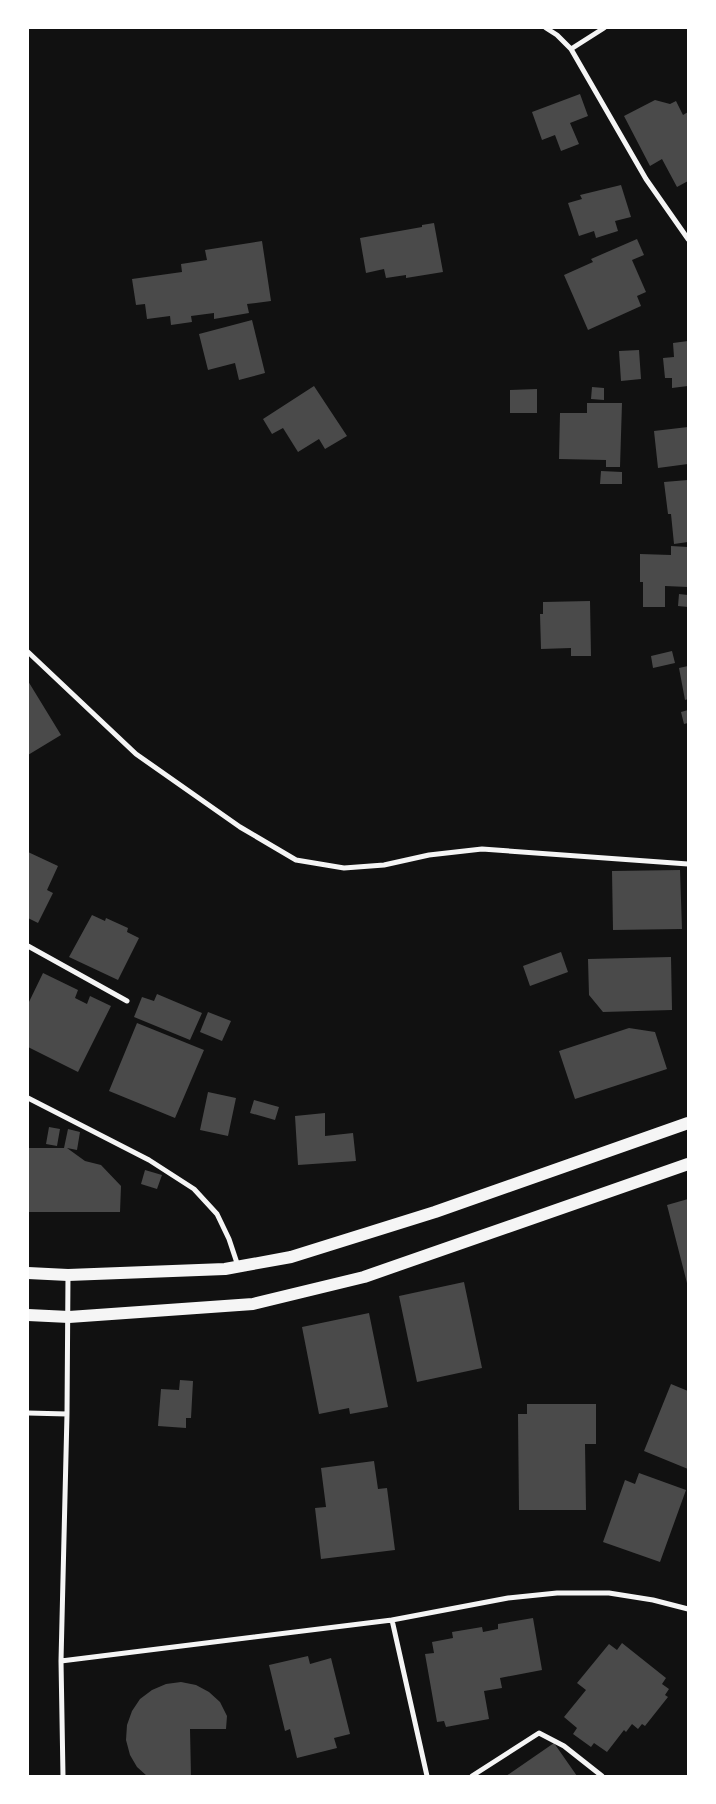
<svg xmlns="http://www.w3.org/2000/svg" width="716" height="1804" viewBox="0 0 716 1804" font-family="'Sofia Sans Condensed',sans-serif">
	<rect width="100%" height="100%" fill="#111"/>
	<path fill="#4a4a4a" d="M 580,94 L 588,116 L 570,123 L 579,144 L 561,151 L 555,135 L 542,140 L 532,112 Z
		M 655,100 L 670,104 L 676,101 L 683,115 L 688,112 L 688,181 L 677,187 L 662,159 L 650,166 L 624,116 Z
		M 621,185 L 631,217 L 615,221 L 618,231 L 596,238 L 594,231 L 579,236 L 568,203 L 582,199 L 580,195 Z
		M 434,223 L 443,272 L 406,278 L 406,275 L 386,278 L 384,269 L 366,273 L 360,238 L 422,227 L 422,225 Z
		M 637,239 L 644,255 L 632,260 L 646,292 L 637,296 L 641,306 L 588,330 L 564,275 L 593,262 L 591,259 Z
		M 262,241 L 271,301 L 247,304 L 249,313 L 214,319 L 214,313 L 191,316 L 192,322 L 171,325 L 170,316 L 147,319 L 145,304 L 136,305 L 132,279 L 182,272 L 181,264 L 207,260 L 205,250 Z
		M 252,320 L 265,373 L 239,380 L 235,363 L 208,370 L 199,334 Z
		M 688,341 L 688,386 L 672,388 L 672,378 L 665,378 L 663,358 L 674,357 L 673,343 Z
		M 639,350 L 641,379 L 621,381 L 619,351 Z
		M 314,386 L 347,436 L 325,449 L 319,439 L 298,452 L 283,428 L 272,434 L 263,419 Z
		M 592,387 L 604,388 L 604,400 L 591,399 Z
		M 537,389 L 537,413 L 510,413 L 510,390 Z
		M 587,403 L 622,403 L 620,467 L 606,467 L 606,460 L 559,459 L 560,413 L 587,413 Z
		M 688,427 L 688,464 L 658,468 L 654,431 Z
		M 601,471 L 622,472 L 622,484 L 600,484 Z
		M 688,480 L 688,542 L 674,544 L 671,514 L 668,514 L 664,482 Z
		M 671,546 L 688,547 L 688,587 L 665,586 L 665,607 L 643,607 L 643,582 L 640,582 L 640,554 L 671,555 Z
		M 679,594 L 688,595 L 688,607 L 678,606 Z
		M 590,601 L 591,656 L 571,656 L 571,648 L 541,649 L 540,614 L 543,614 L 543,602 Z
		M 672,651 L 675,663 L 653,668 L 651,656 Z
		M 688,666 L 688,699 L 685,700 L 679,668 Z
		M 28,681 L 61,735 L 28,755 Z
		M 688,710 L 688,723 L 684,724 L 681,712 Z
		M 28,852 L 58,866 L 47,890 L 53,893 L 38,923 L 28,918 Z
		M 680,870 L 682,929 L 613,930 L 612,871 Z
		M 92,915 L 105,921 L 106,918 L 128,928 L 127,932 L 139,938 L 118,980 L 69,957 Z
		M 561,952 L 568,972 L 530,986 L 523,966 Z
		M 671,957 L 672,1010 L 603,1012 L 589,995 L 588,959 Z
		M 43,973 L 78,990 L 75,998 L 87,1004 L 90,996 L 111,1006 L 78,1072 L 28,1047 L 28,1004 Z
		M 157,994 L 202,1013 L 190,1040 L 134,1017 L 142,997 L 154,1001 Z
		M 208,1012 L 231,1021 L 222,1041 L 200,1032 Z
		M 137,1023 L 204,1050 L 175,1118 L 109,1091 Z
		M 629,1028 L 655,1032 L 667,1069 L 575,1099 L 559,1051 Z
		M 208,1092 L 236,1098 L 228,1136 L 200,1130 Z
		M 254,1100 L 279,1107 L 275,1120 L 250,1113 Z
		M 325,1113 L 325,1136 L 353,1133 L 356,1161 L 298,1165 L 295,1116 Z
		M 49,1127 L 60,1129 L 57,1146 L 46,1144 Z
		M 68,1129 L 80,1132 L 77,1150 L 67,1148 L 85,1161 L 101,1165 L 121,1186 L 120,1212 L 28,1212 L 28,1148 L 64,1148 Z
		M 145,1170 L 162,1175 L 157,1189 L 141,1184 Z
		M 688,1199 L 688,1287 L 667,1205 Z
		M 464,1282 L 482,1368 L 417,1382 L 399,1296 Z
		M 369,1313 L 388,1407 L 350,1414 L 349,1408 L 319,1414 L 302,1327 Z
		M 180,1380 L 193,1381 L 191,1418 L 186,1418 L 186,1428 L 158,1426 L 161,1389 L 179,1390 Z
		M 671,1384 L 688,1391 L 688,1469 L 644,1451 Z
		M 527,1404 L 596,1404 L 596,1444 L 585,1444 L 586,1510 L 519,1510 L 518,1414 L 527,1414 Z
		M 374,1461 L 378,1489 L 387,1488 L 395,1550 L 321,1559 L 315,1508 L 326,1507 L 321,1468 Z
		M 639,1473 L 686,1490 L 660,1562 L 603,1542 L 625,1480 L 635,1484 Z
		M 533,1618 L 542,1670 L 500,1678 L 502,1688 L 484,1691 L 489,1719 L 446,1727 L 444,1721 L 437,1722 L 425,1654 L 434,1653 L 432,1642 L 453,1638 L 452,1632 L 482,1627 L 483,1632 L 498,1629 L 498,1624 Z
		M 622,1643 L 666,1678 L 662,1684 L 669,1689 L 665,1695 L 668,1697 L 645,1726 L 642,1724 L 638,1729 L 632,1724 L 626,1732 L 624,1730 L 607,1752 L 594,1743 L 591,1747 L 573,1734 L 577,1728 L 564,1717 L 586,1690 L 577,1683 L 609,1644 L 617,1650 Z
		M 308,1656 L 310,1664 L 331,1658 L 350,1734 L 334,1738 L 337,1748 L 297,1758 L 290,1729 L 285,1731 L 269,1665 Z
		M 181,1682 L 196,1685 L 209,1692 L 220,1702 L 227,1716 L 226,1729 L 190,1729 L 191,1776 L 147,1776 L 137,1767 L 130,1755 L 126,1740 L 127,1725 L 132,1711 L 140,1699 L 152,1690 L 166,1684 Z
		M 554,1743 L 577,1776 L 506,1776 Z"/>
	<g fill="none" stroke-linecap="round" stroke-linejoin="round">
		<path stroke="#f5f5f5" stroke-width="5" d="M 546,28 L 557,35 L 571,49 L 646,179 L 688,239
			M 571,49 L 604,28
			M 28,652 L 136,754 L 240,827 L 296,860 L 344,868 L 384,865 L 429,855 L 482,849 L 688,864
			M 28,946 L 127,1001
			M 28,1098 L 149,1160 L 194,1189 L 217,1214 L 229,1239 L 238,1266
			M 28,1413 L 67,1414
			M 392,1620 L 427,1776
			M 61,1661 L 392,1620 L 508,1598 L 557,1593 L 609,1593 L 653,1600 L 688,1609
			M 63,1776 L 61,1661 L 67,1414 L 68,1275
			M 472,1776 L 539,1733 L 564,1746 L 602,1776"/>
		<path stroke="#f5f5f5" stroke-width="12" d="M 28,1273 L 68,1275 L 225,1269 L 291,1257 L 435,1212 L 688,1123
			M 28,1315 L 69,1317 L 253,1304 L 364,1277 L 688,1164"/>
	</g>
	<rect width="716" height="1804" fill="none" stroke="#ffffff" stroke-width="58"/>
</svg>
